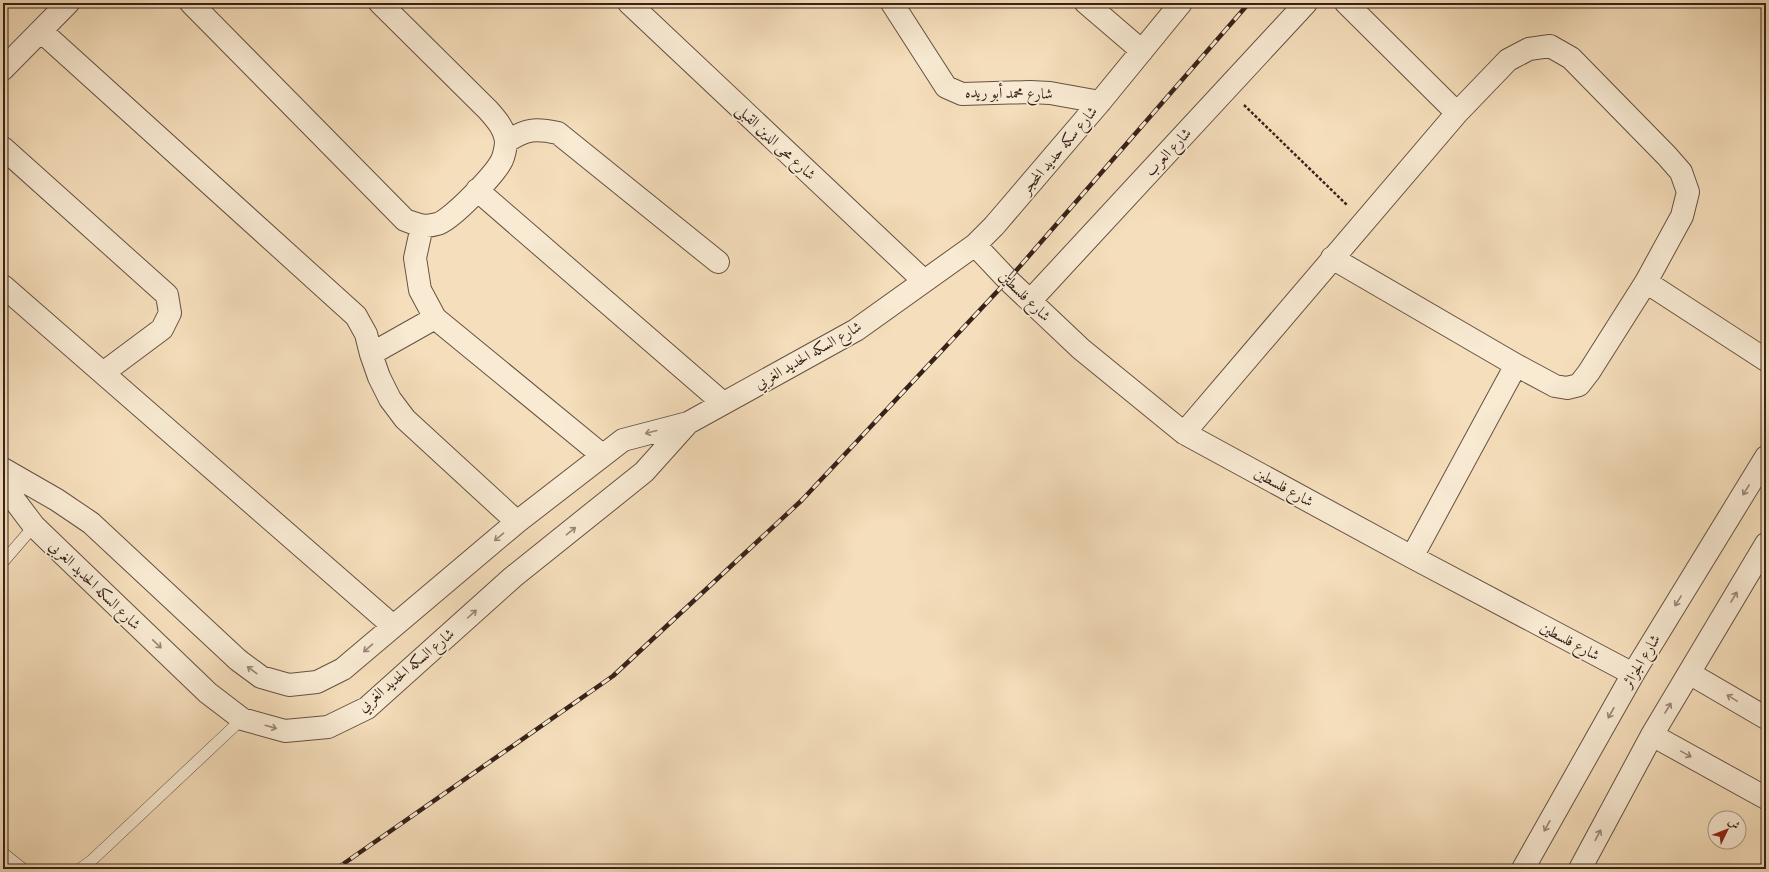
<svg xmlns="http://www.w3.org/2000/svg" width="1769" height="872" viewBox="0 0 1769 872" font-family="'IM FELL DW Pica',Amiri,serif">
	<rect width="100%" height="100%" fill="#f5debb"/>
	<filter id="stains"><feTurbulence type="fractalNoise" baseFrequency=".005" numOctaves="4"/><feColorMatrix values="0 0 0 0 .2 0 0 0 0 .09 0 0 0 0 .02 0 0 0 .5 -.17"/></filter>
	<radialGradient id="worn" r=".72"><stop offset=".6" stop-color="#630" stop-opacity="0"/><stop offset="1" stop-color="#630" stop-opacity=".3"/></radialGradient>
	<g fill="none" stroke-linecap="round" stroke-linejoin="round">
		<g stroke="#665142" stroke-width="12">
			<path id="service" d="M 3,562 L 34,526
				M 3,853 L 23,869
				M 80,869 L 91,861 L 242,719"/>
		</g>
		<g stroke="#665142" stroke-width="24">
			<path id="minor" d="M 191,3 L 405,220 C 416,224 424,228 437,224 C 451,221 496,173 502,160 C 504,156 506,146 506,142 C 505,129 496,119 488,110 L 380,3
				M 629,3 L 924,281
				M 892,3 L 946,87 L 962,94 L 1030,92 L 1050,93 L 1100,102
				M 1086,3 L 1142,51
				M 1346,3 L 1457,113
				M 41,31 L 356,316 L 366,334 L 371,354 L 379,377 L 390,399 L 405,419 L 517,522
				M 3,69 L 68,3
				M 506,142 C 526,129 535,128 558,133 L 718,262
				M 3,148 L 167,295 L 170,313 L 162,329 L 103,373
				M 477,190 L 723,403
				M 422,226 L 415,258 L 420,290 L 435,318 L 602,455
				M 975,245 L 1008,280 L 1081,349 L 1184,433 L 1412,557 L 1633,674
				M 1646,282 L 1766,360
				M 3,286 L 393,626
				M 1030,301 L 1306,3
				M 371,354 L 435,318
				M 1184,433 L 1457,113 L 1508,60 L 1529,49 L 1550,46 L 1571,58 L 1667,156 L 1681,172 L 1688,192 L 1682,216 L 1646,282 L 1589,372 L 1579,385 L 1567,388 L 1555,386 L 1516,365 L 1332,258
				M 3,469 L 57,500 L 91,523 L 238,660 L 261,677 L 289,685 L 317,682 L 343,669 L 517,522 L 623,440 L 688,423 L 856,330 L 975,245 L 994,226 L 1100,102 L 1181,3
				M 3,485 L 34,526 L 63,554 L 208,693 L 242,719 L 285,731 L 328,727 L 367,708 L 513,577 L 644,472 L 688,423
				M 1412,557 L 1516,365"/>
		</g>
		<g stroke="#665142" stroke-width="24">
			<path id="tertiary" d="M 1689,673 L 1766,718
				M 1652,735 L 1766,798
				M 1523,869 L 1633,674 L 1766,457
				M 1580,869 L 1652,735 L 1766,544"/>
		</g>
		<path stroke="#372219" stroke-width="2.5" stroke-dasharray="3 2" stroke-linecap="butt" d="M 1244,105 L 1347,205"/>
		<use href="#service" stroke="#f8ead3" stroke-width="11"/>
		<use href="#minor" stroke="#f8ead3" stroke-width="22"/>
		<use href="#tertiary" stroke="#f8ead3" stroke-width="22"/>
		<g stroke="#372219" stroke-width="4.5">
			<path id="rail" d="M 336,869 L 613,676 L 802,500 L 1008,280 L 1249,3"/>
		</g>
		<use href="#rail" stroke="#f8ead3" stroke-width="3" stroke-dasharray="9" stroke-linecap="butt"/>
	</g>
	<defs><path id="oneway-shaft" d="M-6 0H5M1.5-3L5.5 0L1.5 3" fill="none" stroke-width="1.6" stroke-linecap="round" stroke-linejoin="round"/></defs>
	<g stroke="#988676">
		<use href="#oneway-shaft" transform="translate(651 432) rotate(165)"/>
		<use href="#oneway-shaft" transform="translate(1746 490) rotate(122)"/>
		<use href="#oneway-shaft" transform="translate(571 531) rotate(-39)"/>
		<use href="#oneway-shaft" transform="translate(499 537) rotate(140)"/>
		<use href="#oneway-shaft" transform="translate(1734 597) rotate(-59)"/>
		<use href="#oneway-shaft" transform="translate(1678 601) rotate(122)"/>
		<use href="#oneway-shaft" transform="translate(472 614) rotate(-42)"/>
		<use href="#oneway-shaft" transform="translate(157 644) rotate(44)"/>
		<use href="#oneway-shaft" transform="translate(368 648) rotate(139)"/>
		<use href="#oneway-shaft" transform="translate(252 670) rotate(-143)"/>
		<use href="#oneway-shaft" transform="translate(1732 698) rotate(-149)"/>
		<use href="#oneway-shaft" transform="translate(1668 708) rotate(-59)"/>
		<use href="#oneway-shaft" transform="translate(1611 713) rotate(119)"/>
		<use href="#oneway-shaft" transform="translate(271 727) rotate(16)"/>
		<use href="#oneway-shaft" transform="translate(1686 754) rotate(29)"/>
		<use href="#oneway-shaft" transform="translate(1547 826) rotate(119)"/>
		<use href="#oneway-shaft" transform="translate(1598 835) rotate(-62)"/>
	</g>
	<g text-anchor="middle" stroke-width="3.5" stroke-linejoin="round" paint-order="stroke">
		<g font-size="15" fill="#372219" stroke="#f8ead3">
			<text transform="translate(1009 93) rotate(1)" y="5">شارع محمد أبو ريده</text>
			<text transform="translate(776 142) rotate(43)" y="5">شارع محى الدين القبلى</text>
			<text transform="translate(1059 150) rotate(-50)" y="5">شارع سكه حديد المحجر</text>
			<text transform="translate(1168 152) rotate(-47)" y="5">شارع العرب</text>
			<text transform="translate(1025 296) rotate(44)" y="5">شارع فلسطين</text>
			<text transform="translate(808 355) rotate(-30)" y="5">شارع السكه الحديد الغربي</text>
			<text transform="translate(1284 487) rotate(29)" y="5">شارع فلسطين</text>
			<text transform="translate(95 585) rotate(44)" y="5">شارع السكه الحديد الغربي</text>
			<text transform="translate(1570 641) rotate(28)" y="5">شارع فلسطين</text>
			<text transform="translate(1641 661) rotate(-59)" y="5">شارع الجزائر</text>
			<text transform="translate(406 670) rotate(-40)" y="5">شارع السكه الحديد الغربي</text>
		</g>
	</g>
	<rect width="1769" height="872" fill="none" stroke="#f5debb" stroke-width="16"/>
	<rect x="4" y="4" width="1761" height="864" fill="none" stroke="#372219" stroke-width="2"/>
	<rect x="8" y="8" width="1753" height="856" fill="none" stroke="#372219"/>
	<g transform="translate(1727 830) rotate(47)"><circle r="19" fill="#f8ead3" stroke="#ab9a89"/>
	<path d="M0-3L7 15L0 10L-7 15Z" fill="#8f2418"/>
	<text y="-6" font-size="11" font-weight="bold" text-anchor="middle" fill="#372219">ش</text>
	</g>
	<rect width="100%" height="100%" filter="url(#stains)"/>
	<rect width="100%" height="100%" fill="url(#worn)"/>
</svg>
